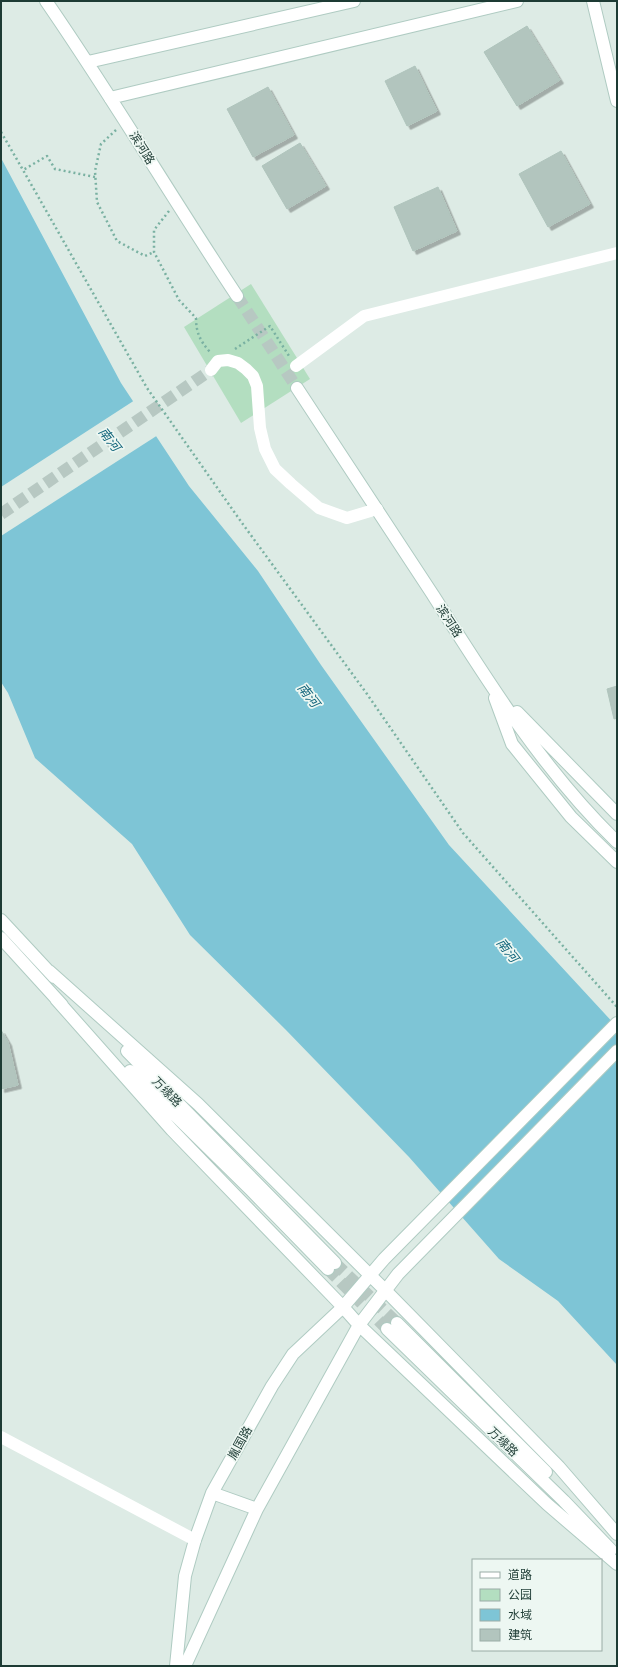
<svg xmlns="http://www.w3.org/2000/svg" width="618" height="1667" viewBox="0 0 618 1667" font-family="Quicksand,'Noto Sans SC',sans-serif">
	<defs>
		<filter id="shadow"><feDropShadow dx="3.5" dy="3.5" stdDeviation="0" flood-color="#0004"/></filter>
	</defs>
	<rect width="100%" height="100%" fill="#ddebe5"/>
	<path fill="#b3dec0" d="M 251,284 L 310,379 L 241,423 L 184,327 Z"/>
	<path fill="#7ec5d6" d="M 1,158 L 121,383 L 189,486 L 258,571 L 321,665 L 449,845 L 617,1027 L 617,1365 L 558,1301 L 499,1259 L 409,1157 L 285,1029 L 190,935 L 132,844 L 35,758 L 8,693 L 1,682 Z"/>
	<path fill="#ddebe5" d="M 135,400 L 158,435 L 1,536 L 1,487 Z"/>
	<path fill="#b2c5be" stroke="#afc4bc" filter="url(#shadow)" d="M 527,26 L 560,80 L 517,106 L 484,52 Z
		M 415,66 L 437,111 L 407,126 L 385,81 Z
		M 268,87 L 294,135 L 253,157 L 227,109 Z
		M 300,143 L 326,186 L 287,209 L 262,166 Z
		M 561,151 L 590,204 L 548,227 L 519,174 Z
		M 438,187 L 457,231 L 413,251 L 394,207 Z
		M 617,686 L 617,718 L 614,719 L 607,689 Z
		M 1,1030 L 8,1042 L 18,1085 L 1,1089 Z"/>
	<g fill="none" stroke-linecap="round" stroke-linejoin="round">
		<path stroke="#b7c8c2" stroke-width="12" stroke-dasharray="12 6" stroke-linecap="butt" d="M 1,514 L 211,370"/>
		<path stroke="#b7c8c2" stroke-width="12" stroke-dasharray="12 6" stroke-linecap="butt" d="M 237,296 L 297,388
			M 335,1263 L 397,1323
			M 328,1269 L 387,1329"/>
		<g stroke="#afcbc2" stroke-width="14">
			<path id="secondary" d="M 46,1 C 113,98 172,198 237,296
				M 593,1 L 617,101
				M 88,62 L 354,1
				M 110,98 L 517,1
				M 297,388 C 343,457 388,526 433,595 C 488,682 543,770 617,842
				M 495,698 L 512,744 L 571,817 L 617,862
				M 517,712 L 617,814
				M 1,920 L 54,977
				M 1,938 L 62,1005
				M 49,971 L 198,1104 L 385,1290 L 559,1467 L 617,1534
				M 56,999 L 172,1130 L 343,1307 L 359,1325 L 547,1504 L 617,1564
				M 127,1051 L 335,1263
				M 130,1071 L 251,1190 L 328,1269
				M 397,1323 L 546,1472
				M 387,1329 L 564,1501 L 611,1550
				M 212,1493 L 257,1509
				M 176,1666 L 185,1576 L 195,1540 L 212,1493 L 272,1386 L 293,1354 L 343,1307 L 384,1259 L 617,1023
				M 185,1666 L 257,1509 L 359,1325 L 398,1274 L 617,1051"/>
		</g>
		<path stroke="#7ab1a2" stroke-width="2.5" stroke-dasharray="2 3" stroke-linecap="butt" d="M 116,130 L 101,144 L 95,171 L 97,202 L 117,241 L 145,256 L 154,252
			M 1,132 L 23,170
			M 95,177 L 55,169 L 47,156 L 23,170 L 147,388 L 242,523 L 367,694 L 463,833 L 617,1007
			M 169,211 L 154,230 L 154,252 L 179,300 L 196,318 C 196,332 200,341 210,352
			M 235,349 L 270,326 L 289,356"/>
		<path stroke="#fff" stroke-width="12" d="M 296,366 L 364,316 L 617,253
			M 211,370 L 218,361 L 228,360 L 238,363 L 246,369 L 253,376 L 257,386 L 260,428 L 265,449 L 275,469 L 291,484 L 319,508 L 347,518 L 377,509
			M 1,1437 L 195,1540"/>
		<use href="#secondary" stroke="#fff" stroke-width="12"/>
	</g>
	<g text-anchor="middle" stroke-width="3.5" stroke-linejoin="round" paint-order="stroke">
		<g font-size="12" fill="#1d3b34" stroke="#edf7f2">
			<text transform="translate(142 148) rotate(58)" y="4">滨河路</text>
			<text transform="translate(449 621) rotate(57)" y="4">滨河路</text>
			<text transform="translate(167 1092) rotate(46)" y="4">万缘路</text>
			<text transform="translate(503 1442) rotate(44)" y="4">万缘路</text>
			<text transform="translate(240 1443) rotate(-61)" y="4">胤国路</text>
		</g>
		<g font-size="13" font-style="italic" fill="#13667c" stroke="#edf7f2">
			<text transform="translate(110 439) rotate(52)" y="5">南河</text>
			<text transform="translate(309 695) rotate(52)" y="5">南河</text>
			<text transform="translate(508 950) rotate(52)" y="5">南河</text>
		</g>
	</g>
	<rect width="618" height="1667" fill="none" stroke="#1d3b34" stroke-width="4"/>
	<rect x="472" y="1559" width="130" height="92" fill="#edf7f2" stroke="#9aaca6"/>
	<rect x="480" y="1572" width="20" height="6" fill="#ffffff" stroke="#9aaca6"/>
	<text x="508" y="1579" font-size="12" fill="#1d3b34">道路</text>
	<rect x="480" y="1589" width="20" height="12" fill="#b3dec0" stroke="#9aaca6"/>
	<text x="508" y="1599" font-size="12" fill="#1d3b34">公园</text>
	<rect x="480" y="1609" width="20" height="12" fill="#7ec5d6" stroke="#9aaca6"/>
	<text x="508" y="1619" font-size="12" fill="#1d3b34">水域</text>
	<rect x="480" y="1629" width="20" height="12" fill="#b2c5be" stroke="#9aaca6"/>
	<text x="508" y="1639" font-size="12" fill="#1d3b34">建筑</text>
</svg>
